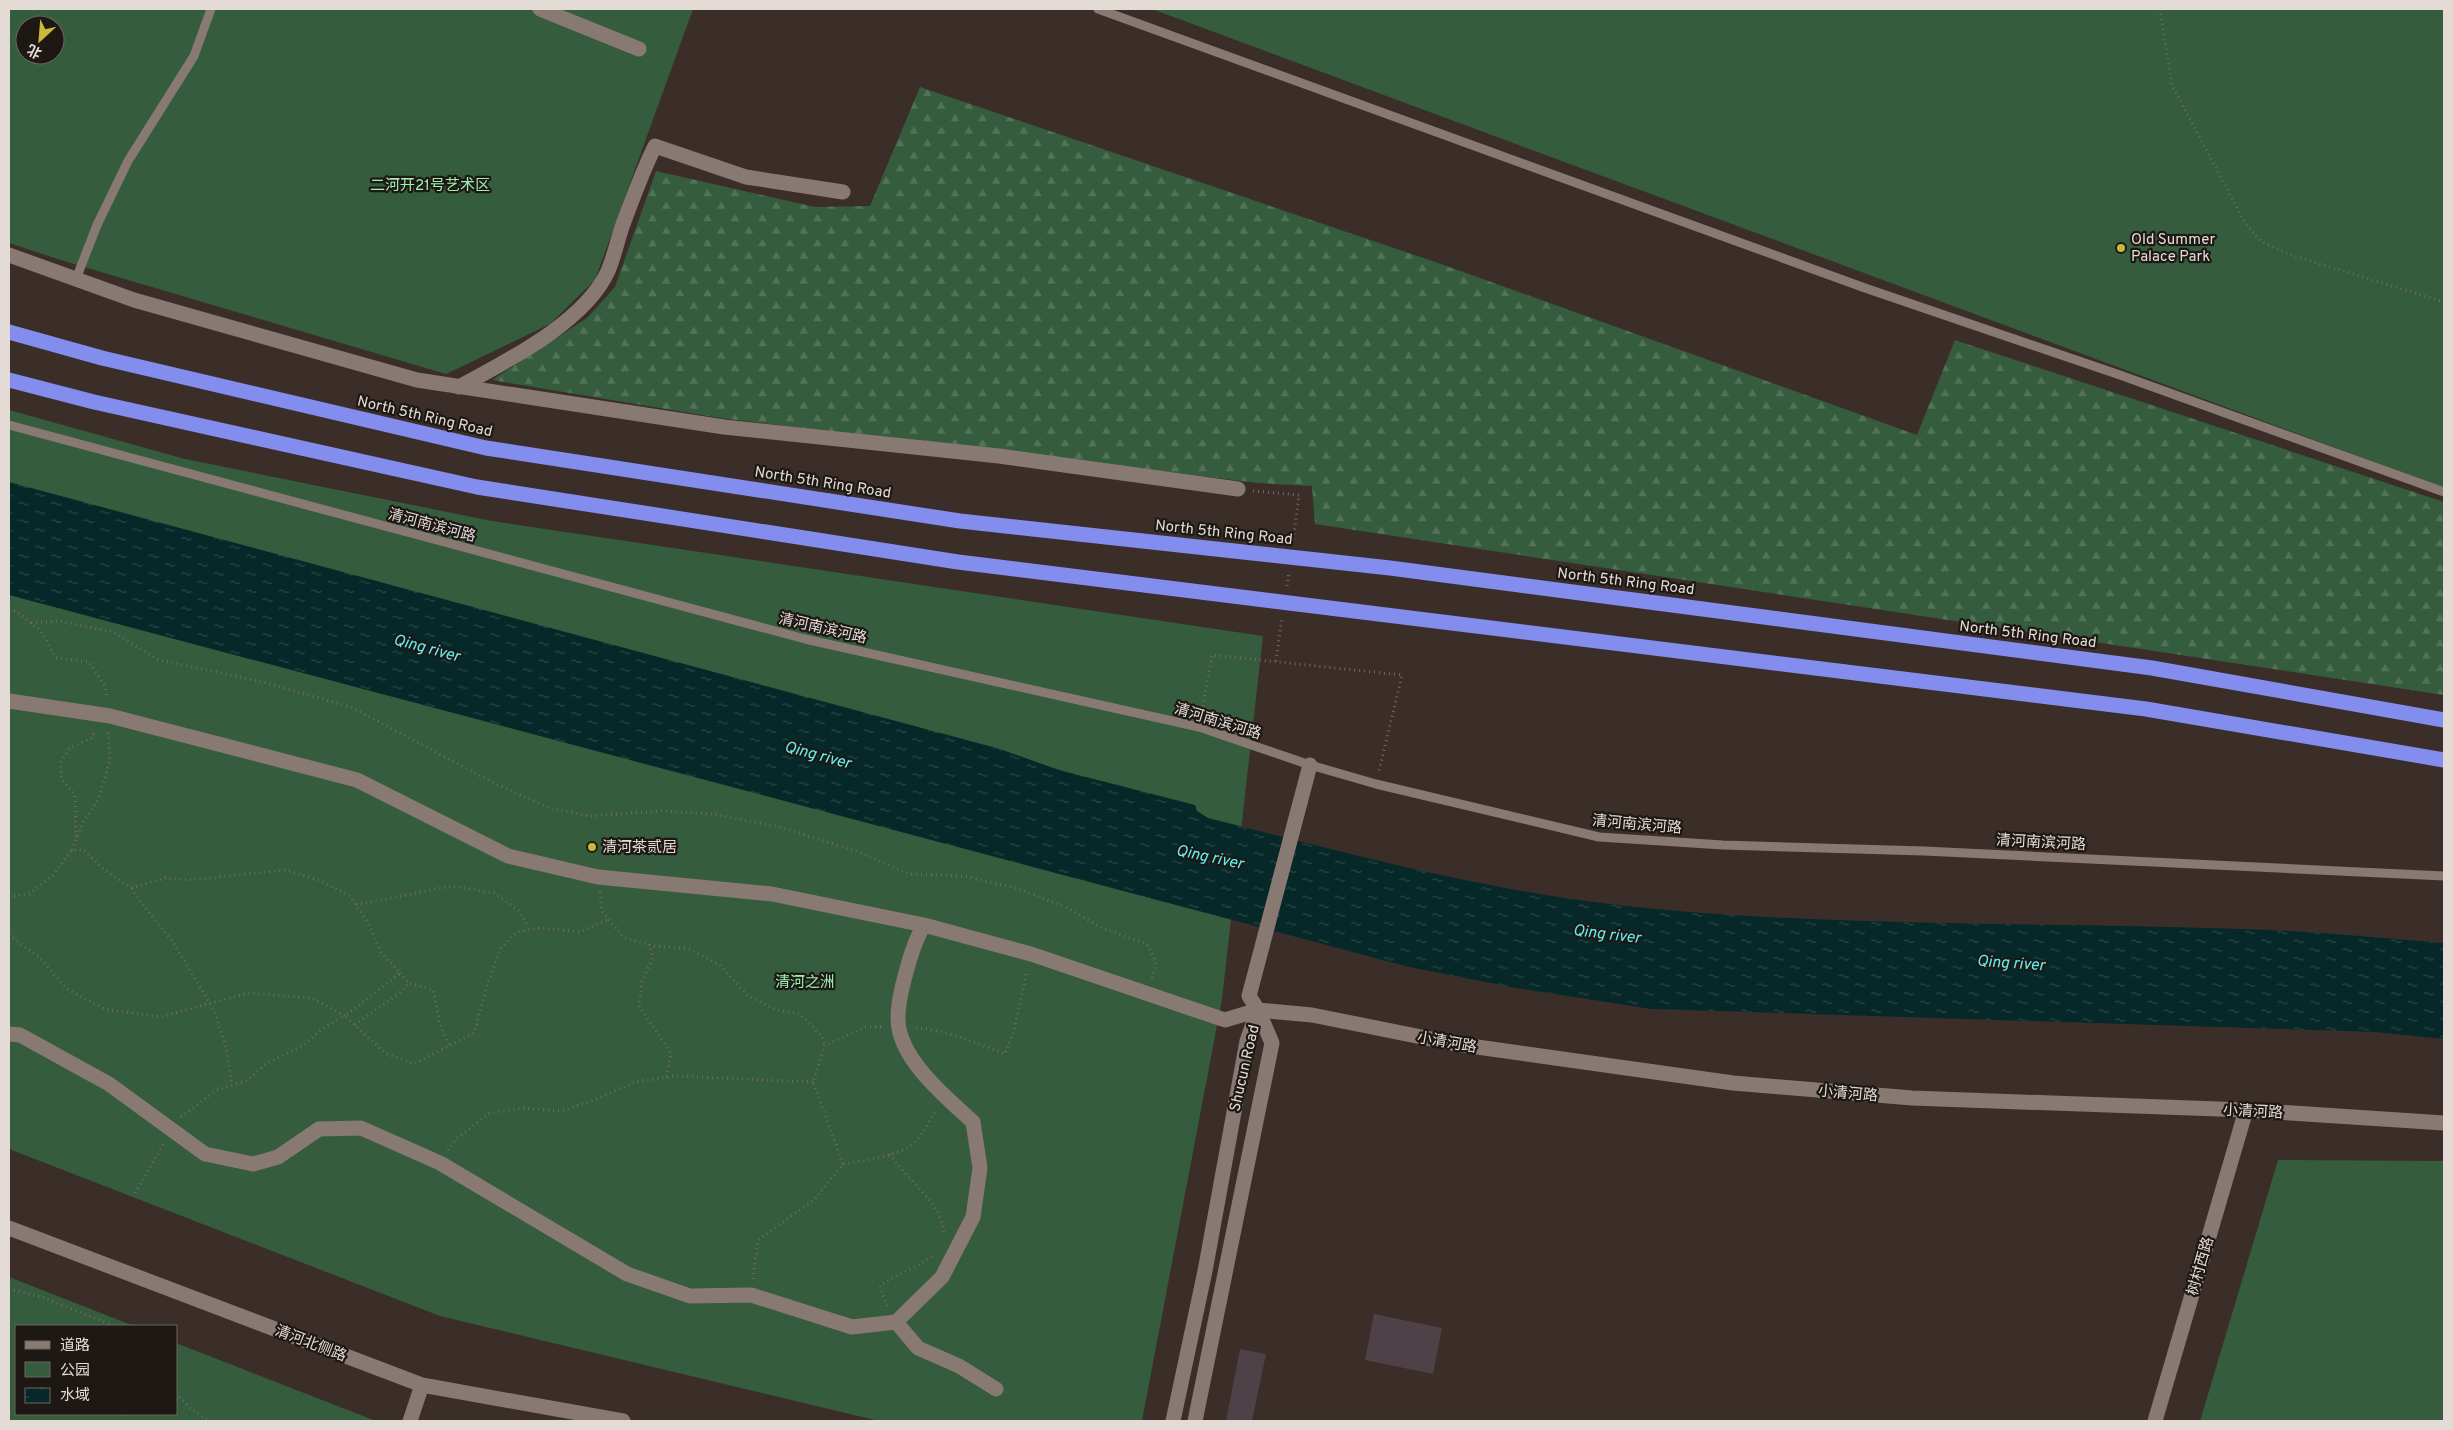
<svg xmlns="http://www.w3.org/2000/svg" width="2453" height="1430" viewBox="0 0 2453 1430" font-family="Overpass,'Noto Sans SC',sans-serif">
	<defs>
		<pattern id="forest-firs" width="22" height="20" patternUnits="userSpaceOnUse" patternTransform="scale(1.25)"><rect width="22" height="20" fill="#345c3d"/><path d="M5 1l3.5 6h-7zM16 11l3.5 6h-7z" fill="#517358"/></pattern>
		<pattern id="water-ripples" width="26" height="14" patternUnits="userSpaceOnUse" patternTransform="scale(1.25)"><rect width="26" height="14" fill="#072828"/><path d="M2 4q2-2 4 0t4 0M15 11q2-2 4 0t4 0" fill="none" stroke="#2b4746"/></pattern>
	</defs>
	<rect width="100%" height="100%" fill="#3b2e28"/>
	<path fill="url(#forest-firs)" d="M 920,87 L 1441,264 L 1917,435 L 1955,340 L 2444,502 L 2444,695 L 1315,524 L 1312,486 L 1258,483 L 720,418 L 492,380 L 587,318 L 615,287 L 656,171 L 815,207 L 870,206 Z"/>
	<path fill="#345c3d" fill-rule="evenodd" d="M 9,9 L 693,9 L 595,280 L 550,324 L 446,374 L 67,262 L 9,243 ZM 25,25 L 55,25 L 55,55 L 25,55 Z
		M 1152,9 L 2444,9 L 2444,488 Z
		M 9,410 L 185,459 L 492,521 L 1263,636 L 1222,999 L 1142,1421 L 879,1421 L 440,1316 L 9,1149 Z
		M 2278,1160 L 2444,1161 L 2444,1421 L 2200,1421 Z
		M 9,1277 L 134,1326 L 16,1326 L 16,1414 L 176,1414 L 176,1343 L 376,1421 L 9,1421 Z"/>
	<path fill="url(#water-ripples)" d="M 9,482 L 1000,749 L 1059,770 L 1195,805 L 1197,811 L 1208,818 C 1356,855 1503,896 1656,909 C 1851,927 2048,922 2244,929 C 2311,931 2378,938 2444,943 L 2444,1039 L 2375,1032 L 1651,1009 L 1516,988 L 1409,967 L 9,595 Z"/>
	<path fill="#4f4148" d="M 1374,1314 L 1442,1328 L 1433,1374 L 1365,1360 Z
		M 1240,1349 L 1266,1354 L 1252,1421 L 1226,1421 Z"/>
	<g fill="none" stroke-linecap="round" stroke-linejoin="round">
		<path stroke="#746863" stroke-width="3" stroke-dasharray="1 4" stroke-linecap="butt" d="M 2160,9 L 2172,85 L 2245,223 L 2261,241 L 2288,254 L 2444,302
			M 1253,491 L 1299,495 L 1293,541
			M 1287,586 L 1289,572
			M 9,611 L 16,611 L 41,631 L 56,658 L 89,662 L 105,686 L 107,699
			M 31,623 L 59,621 L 113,632 L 159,660 L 259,681 L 351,707 L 496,784 L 552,809 L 591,816 L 662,811 L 713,814 L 780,827 L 861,853 L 909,874 L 964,876 L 1016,888 L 1066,907 L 1102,928 L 1147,944 L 1156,962 L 1152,979
			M 1276,661 L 1282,619
			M 1201,716 L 1212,655 L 1402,675 L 1379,771
			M 76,837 L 75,795 L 61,779 L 61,761 L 70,748 L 92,738 L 95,730
			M 72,850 L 83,822 L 98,800 L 110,761 L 108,732
			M 132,888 L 135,895 L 173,942 L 215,1012 L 226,1047 L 232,1085
			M 600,892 L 602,911 L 624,938 L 655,946 L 689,949 L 720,965 L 747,995 L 774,1009 L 800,1014 L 821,1035 L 825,1045
			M 9,897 L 29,894 L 53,875 L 72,850 L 84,850 L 107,872 L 132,888 L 165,878 L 191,880 L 285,870 L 318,880 L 350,896 L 368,923 L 381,952 L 400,973 L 345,1016 L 385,1053 L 414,1064 L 474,1033 L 489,979 L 501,948 L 517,932 L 540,928 L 580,932 L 609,919
			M 356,905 L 451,886 L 494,893 L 518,910 L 529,927
			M 9,935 L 40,958 L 67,989 L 104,1009 L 160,1017 L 248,993 L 312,998 L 345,1016
			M 649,944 L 653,957 L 642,982 L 639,1006 L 671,1053 L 666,1078
			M 400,973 L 409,983
			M 355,1025 L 402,991 L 409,983 L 433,990 L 440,1024 L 450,1047
			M 916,1028 C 948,1030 976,1043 1005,1054 L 1014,1031 L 1027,970
			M 181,1117 L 217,1090 L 248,1080 L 267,1063 L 304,1045 L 318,1032 L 344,1016
			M 448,1150 L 456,1139 L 490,1113 L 523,1108 L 560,1111 L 594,1100 L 635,1082 L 675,1076 L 813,1082
			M 890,1154 C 906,1180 944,1203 944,1236
			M 843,1164 L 813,1082 L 825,1045 L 866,1027 L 882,1027
			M 135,1193 L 164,1143
			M 753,1279 L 758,1240 L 814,1200 L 843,1164 C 864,1160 893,1158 911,1145 C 922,1137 929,1122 936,1110
			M 9,1289 L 41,1297 L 115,1326
			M 887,1306 L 880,1286 C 897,1273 917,1269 933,1255
			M 176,1393 L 190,1408 L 209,1421
			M 122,1414 L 123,1414"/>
		<path stroke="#897973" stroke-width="9" d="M 1098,9 L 1865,288 L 2120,375 L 2444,492
			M 76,279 L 97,225 L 128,161 L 194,56 L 211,9
			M 9,425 L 805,639 L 1199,727 L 1310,765 L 1376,784 L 1599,837 L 1723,845 L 1924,851 L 2444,876"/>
		<path stroke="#897973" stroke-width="15" d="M 540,9 L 639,49
			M 459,387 C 507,361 585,322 608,271 C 614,257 617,242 622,227 C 632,200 642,172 655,146 L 746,177 L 843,192
			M 9,701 L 110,716 L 357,780 L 508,856 L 598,877 L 772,894 L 924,925 L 1031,954 L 1225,1020 L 1258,1010 L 1312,1015 L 1456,1044 L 1733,1083 L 1912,1098 L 2246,1110 L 2444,1123
			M 924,925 C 914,942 909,961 904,980 C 900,995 895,1017 900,1033 C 909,1067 948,1099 973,1122 L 980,1168 L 973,1217 L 942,1277 L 896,1322 L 918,1348 L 959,1366 L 996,1389
			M 1258,1010 L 1249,996 L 1310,765
			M 9,1034 L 20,1035 L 109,1084 L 205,1154 L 253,1164 L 278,1157 L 319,1129 L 361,1128 L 440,1163 L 627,1274 L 690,1296 L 751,1295 L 852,1327 L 896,1322
			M 2155,1421 L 2246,1110"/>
		<path stroke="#897973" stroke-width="15" d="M 9,255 L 134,300 L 417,380 L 724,427 L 999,456 L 1238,489
			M 9,1228 L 422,1385 L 623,1421
			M 410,1421 L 422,1385
			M 1173,1421 L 1205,1271 L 1247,1041 L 1258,1010
			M 1195,1421 L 1272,1043 L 1258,1010"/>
		<path stroke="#828ded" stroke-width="15" d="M 9,332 L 102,358 L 486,448 L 960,521 L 1390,568 L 2152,668 L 2444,720
			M 9,380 L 94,402 L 477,487 L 958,562 L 2146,709 L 2444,760"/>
	</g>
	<g fill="#caba3a" stroke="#1e1815" stroke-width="2">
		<circle cx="2121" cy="248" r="5"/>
		<circle cx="592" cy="847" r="5"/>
	</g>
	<g text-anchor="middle" stroke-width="4.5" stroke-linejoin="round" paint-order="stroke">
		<g font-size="15" fill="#9ef2af" stroke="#1e1815">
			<text x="430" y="190">二河开21号艺术区</text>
			<text x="805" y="987">清河之洲</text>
		</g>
		<g font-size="15" fill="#e4dbd7" stroke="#1e1815" text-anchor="start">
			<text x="2131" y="244">Old Summer<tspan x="2131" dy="17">Palace Park</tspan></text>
			<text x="602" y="852">清河·茶贰居</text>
		</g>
		<g font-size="15" fill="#e4dbd7" stroke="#1e1815">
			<text transform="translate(425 416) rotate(13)" y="5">North 5th Ring Road</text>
			<text transform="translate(823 482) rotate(9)" y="5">North 5th Ring Road</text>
			<text transform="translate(432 525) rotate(15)" y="5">清河南滨河路</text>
			<text transform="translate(1224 532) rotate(6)" y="5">North 5th Ring Road</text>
			<text transform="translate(1626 581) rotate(7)" y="5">North 5th Ring Road</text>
			<text transform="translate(823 628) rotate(13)" y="5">清河南滨河路</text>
			<text transform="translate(2028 634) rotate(7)" y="5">North 5th Ring Road</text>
			<text transform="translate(1218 721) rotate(17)" y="5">清河南滨河路</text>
			<text transform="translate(1637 824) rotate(5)" y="5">清河南滨河路</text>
			<text transform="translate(2041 842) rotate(3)" y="5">清河南滨河路</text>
			<text transform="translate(1447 1042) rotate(10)" y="5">小清河路</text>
			<text transform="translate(1244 1068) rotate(-77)" y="5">Shucun Road</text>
			<text transform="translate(1848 1093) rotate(5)" y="5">小清河路</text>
			<text transform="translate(2253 1111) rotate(3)" y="5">小清河路</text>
			<text transform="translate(2200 1266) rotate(-74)" y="5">树村西路</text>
			<text transform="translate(311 1343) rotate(21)" y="5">清河北侧路</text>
		</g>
		<g font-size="16" font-style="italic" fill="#60f2f3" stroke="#1e1815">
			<text transform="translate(427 647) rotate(15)" y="6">Qing river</text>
			<text transform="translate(818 754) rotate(15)" y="6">Qing river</text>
			<text transform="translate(1210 856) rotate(12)" y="6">Qing river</text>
			<text transform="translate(1607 933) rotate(7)" y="6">Qing river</text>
			<text transform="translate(2011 962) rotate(4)" y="6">Qing river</text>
		</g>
	</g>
	<rect width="2453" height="1430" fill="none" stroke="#e4dbd7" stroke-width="20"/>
	<rect x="15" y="1325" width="162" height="90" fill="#1e1815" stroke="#6d6663"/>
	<rect x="25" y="1341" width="25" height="8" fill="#897973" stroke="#6d6663"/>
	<text x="60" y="1350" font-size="15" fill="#e4dbd7">道路</text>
	<rect x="25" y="1362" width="25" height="15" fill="#345c3d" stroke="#6d6663"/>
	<text x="60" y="1375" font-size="15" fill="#e4dbd7">公园</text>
	<rect x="25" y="1388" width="25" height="15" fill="url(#water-ripples)" stroke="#6d6663"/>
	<text x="60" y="1400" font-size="15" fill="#e4dbd7">水域</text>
	<g transform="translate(40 40) rotate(206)"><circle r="24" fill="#1e1815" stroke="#6d6663"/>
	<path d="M0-4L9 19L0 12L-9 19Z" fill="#caba3a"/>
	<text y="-8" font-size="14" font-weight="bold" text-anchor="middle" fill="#e4dbd7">北</text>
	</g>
</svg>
